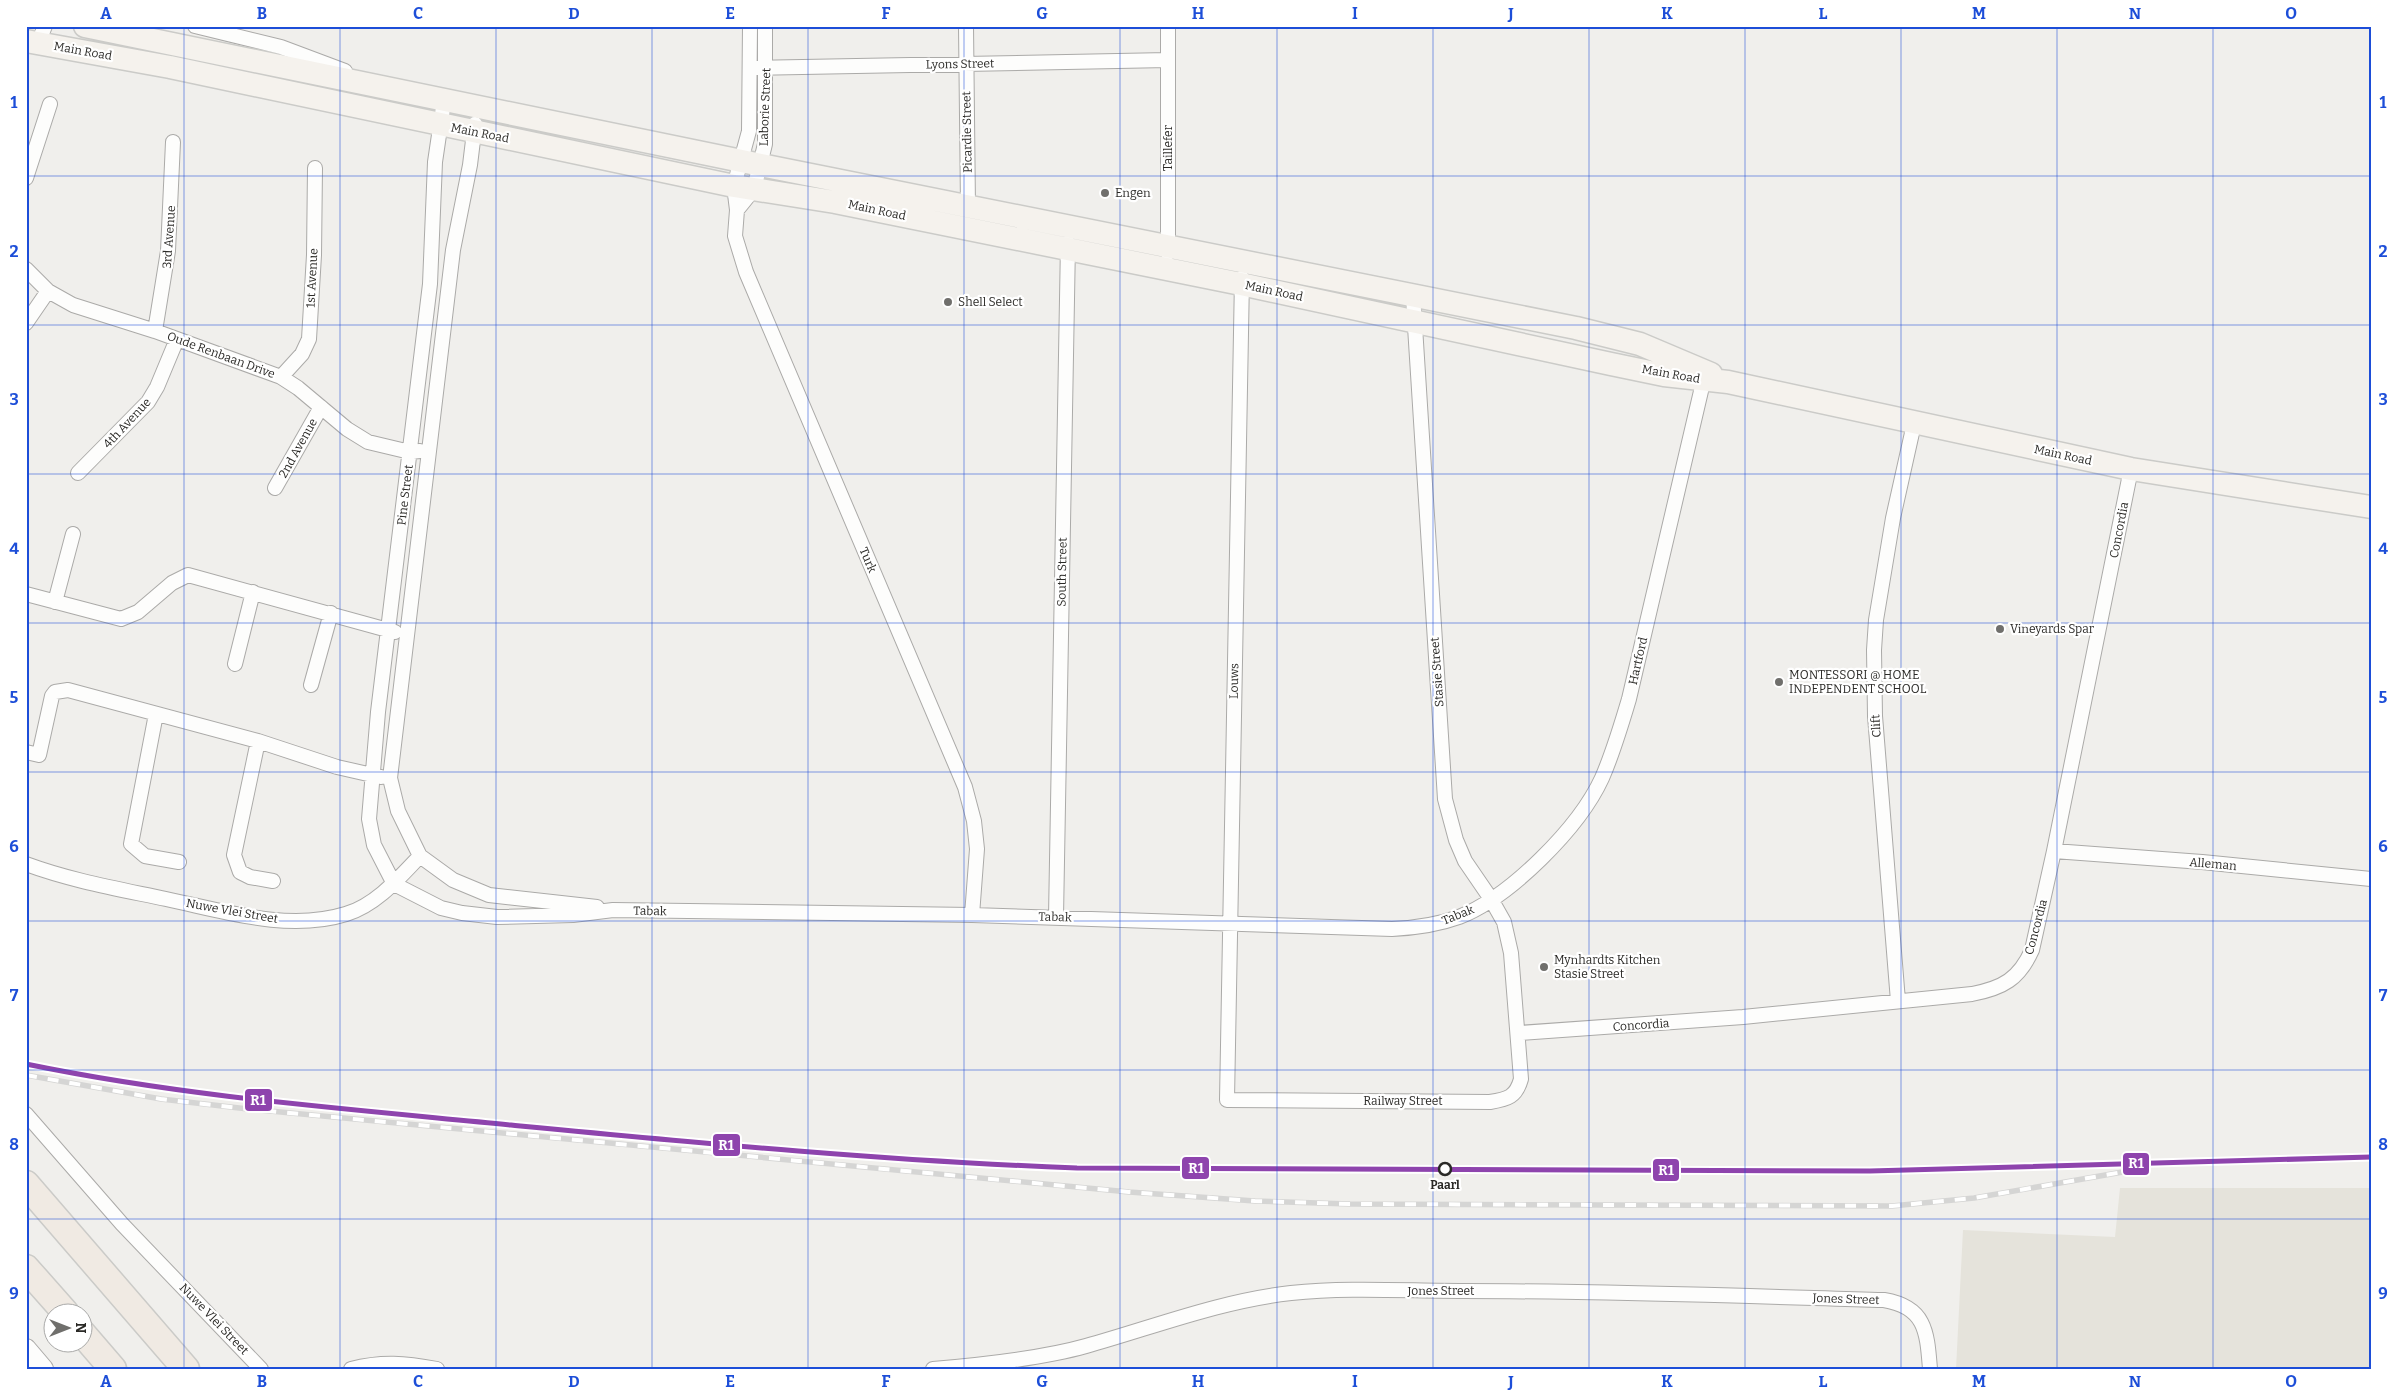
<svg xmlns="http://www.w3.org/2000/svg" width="2397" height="1395" viewBox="0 0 2397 1395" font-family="Bitter,serif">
	<rect width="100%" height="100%" fill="#f0efec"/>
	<path fill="#e5e3db" d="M 2120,1188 L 2371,1188 L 2371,1369 L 1956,1369 L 1963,1230 L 2115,1237 Z"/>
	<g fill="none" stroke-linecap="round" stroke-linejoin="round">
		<g stroke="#abaaa8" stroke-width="16">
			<path id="street" d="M 195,26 L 281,47 L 345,71
				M 750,26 L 749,131 L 734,186 L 737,210 L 735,236 L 746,272 L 965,787 L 974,821 L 977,849 L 972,915
				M 966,26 L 968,207
				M 1168,26 L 1168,253
				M 38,43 L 45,26
				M 751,68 L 1168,60
				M 444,101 L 435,162 L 430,284 L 378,712 L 369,819 L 374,845 L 394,884 L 441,908 L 462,913 L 497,917 L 573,915 L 613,910 L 972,915 L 1392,929 C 1415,928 1437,925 1459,917 C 1510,897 1579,828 1602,778 C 1613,753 1621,726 1629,699 L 1705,374
				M 475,124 L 470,165 L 453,250 L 390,778 L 398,811 L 420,856 L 453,880 L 489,895 L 597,907
				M 26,178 L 50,104
				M 737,210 L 754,189 L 765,144 L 765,26
				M 26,269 L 48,291 L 73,305 L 155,331 L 281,377 L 298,388 L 347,429 L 368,442 L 410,452 L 420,451
				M 1242,278 L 1227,1100 L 1490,1102 C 1508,1099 1516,1097 1521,1079 L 1511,953 L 1504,922 L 1491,899 L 1465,861 L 1456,840 L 1445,799 L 1413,295
				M 26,323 L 48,291
				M 155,331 L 168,251 L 173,142
				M 281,377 L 302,354 L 309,339 L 314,255 L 315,168
				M 78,473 L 148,402 L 157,387 L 177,339
				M 275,488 L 321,407
				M 26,594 L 121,619 L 138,612 L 172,583 L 188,575 L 395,632
				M 55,602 L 73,534
				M 235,664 L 253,592
				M 311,685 L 331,613
				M 156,714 L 131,844 L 145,856 L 179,862
				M 258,741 L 234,855 L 240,872 L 250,877 L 273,881
				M 26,752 L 39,755 L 52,696 L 55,692 L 68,690 L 258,741 L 337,767 L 381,777
				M 2054,851 L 2202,862 L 2371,879
				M 26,864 C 72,881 119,889 166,899 C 224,911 288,932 346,914 C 376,905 399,878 420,856
				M 1056,917 L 1068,243
				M 1898,1001 L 1875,716 L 1874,650 L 1876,620 L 1893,518 L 1914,424
				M 1519,1033 L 1743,1017 L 1972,994 C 2003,988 2019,979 2032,950 L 2054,851 L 2131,469
				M 26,1114 L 122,1224 L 261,1369
				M 351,1369 C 382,1361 405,1363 437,1369
				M 933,1369 C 980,1365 1040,1359 1086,1346 C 1154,1327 1220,1301 1291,1293 C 1348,1287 1407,1291 1464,1291 C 1604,1291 1744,1296 1884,1300 C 1926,1307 1927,1332 1930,1369"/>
		</g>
		<g stroke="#abaaa8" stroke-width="22">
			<path id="secondary" d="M 26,1349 L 43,1369"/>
		</g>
		<g stroke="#cbcbc8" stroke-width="25">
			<path id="primary" d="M 85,26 L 761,165 L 1576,328 L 1640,344 L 1711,374
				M 26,41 L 170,67 L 734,186 L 835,202 L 1241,284 L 1611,364 L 1664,375 L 1728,382 L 2131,469 L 2371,507"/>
		</g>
		<g stroke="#cbcbc8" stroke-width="29">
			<path id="highway" d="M 26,1184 L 186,1369
				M 26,1268 L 65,1312
				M 82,1333 L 113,1369"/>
		</g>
		<use href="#street" stroke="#fdfdfc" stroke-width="14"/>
		<use href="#secondary" stroke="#fdfdfc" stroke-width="20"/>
		<use href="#primary" stroke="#f5f2ed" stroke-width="22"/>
		<use href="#highway" stroke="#f0eae3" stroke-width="26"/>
		<g stroke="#d5d5d4" stroke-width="5.5">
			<path id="rail" d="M 26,1064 C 186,1097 348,1109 511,1125 C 700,1143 887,1161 1077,1168 L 1870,1171 L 2371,1157
				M 26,1075 L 161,1099 L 248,1109 L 1129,1192 L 1255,1201 L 1350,1204 L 1892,1206 L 1974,1198 L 2134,1170"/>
		</g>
		<use href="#rail" stroke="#fff" stroke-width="4" stroke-dasharray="11" stroke-linecap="butt"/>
		<g stroke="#fff" stroke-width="9">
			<path id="rail-1" d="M 26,1064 C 186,1097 348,1109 511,1125 C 700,1143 887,1161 1077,1168 L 1870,1171 L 2371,1157"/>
		</g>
		<use href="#rail-1" stroke="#8e44ad" stroke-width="5"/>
	</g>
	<path fill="none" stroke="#1d4ed8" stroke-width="1" stroke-opacity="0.55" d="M 184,26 L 184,1369M 340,26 L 340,1369M 496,26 L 496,1369M 652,26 L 652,1369M 808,26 L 808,1369M 964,26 L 964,1369M 1120,26 L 1120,1369M 1277,26 L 1277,1369M 1433,26 L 1433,1369M 1589,26 L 1589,1369M 1745,26 L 1745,1369M 1901,26 L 1901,1369M 2057,26 L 2057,1369M 2213,26 L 2213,1369M 26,176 L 2371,176M 26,325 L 2371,325M 26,474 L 2371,474M 26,623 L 2371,623M 26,772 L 2371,772M 26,921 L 2371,921M 26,1070 L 2371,1070M 26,1219 L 2371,1219"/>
	<g fill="#706f6c" stroke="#fff" stroke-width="2">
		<circle cx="1105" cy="193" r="5"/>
		<circle cx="948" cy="302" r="5"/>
		<circle cx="2000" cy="629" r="5"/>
		<circle cx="1779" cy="682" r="5"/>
		<circle cx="1544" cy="967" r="5"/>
	</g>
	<circle fill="#fff" stroke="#2b2a27" stroke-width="2.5" cx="1445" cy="1169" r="6"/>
	<g text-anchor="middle" stroke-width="4.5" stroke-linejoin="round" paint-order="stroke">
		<g font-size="12" fill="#2b2a27" stroke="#fff">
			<text transform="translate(83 51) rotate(10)" y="4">Main Road</text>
			<text transform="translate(960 64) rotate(-1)" y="4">Lyons Street</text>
			<text transform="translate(765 107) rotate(-88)" y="4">Laborie Street</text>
			<text transform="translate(967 132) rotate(-91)" y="4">Picardie Street</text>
			<text transform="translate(480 133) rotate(11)" y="4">Main Road</text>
			<text transform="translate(1168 148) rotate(-90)" y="4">Taillefer</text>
			<text transform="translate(877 210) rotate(12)" y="4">Main Road</text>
			<text transform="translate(169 237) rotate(-86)" y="4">3rd Avenue</text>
			<text transform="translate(312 278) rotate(-87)" y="4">1st Avenue</text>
			<text transform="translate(1274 291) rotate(12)" y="4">Main Road</text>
			<text transform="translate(221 355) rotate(20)" y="4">Oude Renbaan Drive</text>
			<text transform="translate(1671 374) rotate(10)" y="4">Main Road</text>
			<text transform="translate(127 423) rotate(-47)" y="4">4th Avenue</text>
			<text transform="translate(298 448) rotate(-61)" y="4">2nd Avenue</text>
			<text transform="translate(2063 455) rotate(12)" y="4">Main Road</text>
			<text transform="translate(405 495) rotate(-83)" y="4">Pine Street</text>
			<text transform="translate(2119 530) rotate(-79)" y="4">Concordia</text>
			<text transform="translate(868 560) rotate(67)" y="4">Turk</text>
			<text transform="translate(1062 572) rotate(-89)" y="4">South Street</text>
			<text transform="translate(1638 661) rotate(-77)" y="4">Hartford</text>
			<text transform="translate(1437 672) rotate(-94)" y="4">Stasie Street</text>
			<text transform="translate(1234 681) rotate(-89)" y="4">Louws</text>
			<text transform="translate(1876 726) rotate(-94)" y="4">Clift</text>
			<text transform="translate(2213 864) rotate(5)" y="4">Alleman</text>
			<text transform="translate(232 911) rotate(10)" y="4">Nuwe Vlei Street</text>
			<text transform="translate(650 911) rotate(1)" y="4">Tabak</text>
			<text transform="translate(1458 915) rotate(-22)" y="4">Tabak</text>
			<text transform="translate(1055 917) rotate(2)" y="4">Tabak</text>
			<text transform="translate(2036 927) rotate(-75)" y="4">Concordia</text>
			<text transform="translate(1641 1025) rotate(-4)" y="4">Concordia</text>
			<text x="1403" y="1105">Railway Street</text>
			<text x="1441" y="1295">Jones Street</text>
			<text transform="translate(1846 1299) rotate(2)" y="4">Jones Street</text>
			<text transform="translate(214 1319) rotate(46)" y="4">Nuwe Vlei Street</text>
		</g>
		<g font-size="12" fill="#2b2a27" stroke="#fff" text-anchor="start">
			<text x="1115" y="197">Engen</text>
			<text x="958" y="306">Shell Select</text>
			<text x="2010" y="633">Vineyards Spar</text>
			<text x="1789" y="679">MONTESSORI @ HOME<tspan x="1789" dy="14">INDEPENDENT SCHOOL</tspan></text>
			<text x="1554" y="964">Mynhardts Kitchen<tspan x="1554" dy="14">Stasie Street</tspan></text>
		</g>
		<g font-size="12" font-weight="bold" fill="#2b2a27" stroke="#fff">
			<text x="1445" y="1189">Paarl</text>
		</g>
	</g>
	<g stroke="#fff" stroke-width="2">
		<rect x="244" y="1088" width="29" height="24" rx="5" fill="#8e44ad"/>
		<rect x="712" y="1133" width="29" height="24" rx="5" fill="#8e44ad"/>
		<rect x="2122" y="1152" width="28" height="24" rx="5" fill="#8e44ad"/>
		<rect x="1181" y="1156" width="29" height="24" rx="5" fill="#8e44ad"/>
		<rect x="1652" y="1158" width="28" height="24" rx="5" fill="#8e44ad"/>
	</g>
	<g font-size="14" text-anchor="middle" font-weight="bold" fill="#fff">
		<text x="258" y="1105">R1</text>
		<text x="726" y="1150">R1</text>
		<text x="2136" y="1168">R1</text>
		<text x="1196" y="1173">R1</text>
		<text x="1666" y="1175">R1</text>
	</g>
	<rect width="2397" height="1395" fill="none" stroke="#ffffff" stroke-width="55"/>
	<g transform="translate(68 1328) rotate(90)"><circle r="24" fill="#ffffff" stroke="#aaaaa9"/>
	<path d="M0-4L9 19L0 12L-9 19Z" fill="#706f6c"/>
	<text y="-8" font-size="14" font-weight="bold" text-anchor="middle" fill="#2b2a27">N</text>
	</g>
	<rect x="28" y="28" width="2342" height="1340" fill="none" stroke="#1d4ed8" stroke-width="2"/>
	<g font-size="16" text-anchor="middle" font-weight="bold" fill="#1d4ed8">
		<text x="106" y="19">A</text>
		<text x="262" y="19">B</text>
		<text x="418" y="19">C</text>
		<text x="574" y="19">D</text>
		<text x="730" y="19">E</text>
		<text x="886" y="19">F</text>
		<text x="1042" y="19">G</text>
		<text x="1198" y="19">H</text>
		<text x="1355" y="19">I</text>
		<text x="1511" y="19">J</text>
		<text x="1667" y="19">K</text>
		<text x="1823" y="19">L</text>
		<text x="1979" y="19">M</text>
		<text x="2135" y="19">N</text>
		<text x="2291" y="19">O</text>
		<text x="14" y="108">1</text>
		<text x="2383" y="108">1</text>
		<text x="14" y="257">2</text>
		<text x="2383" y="257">2</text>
		<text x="14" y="405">3</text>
		<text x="2383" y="405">3</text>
		<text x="14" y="554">4</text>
		<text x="2383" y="554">4</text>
		<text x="14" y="703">5</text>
		<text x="2383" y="703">5</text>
		<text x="14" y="852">6</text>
		<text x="2383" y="852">6</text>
		<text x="14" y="1001">7</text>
		<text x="2383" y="1001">7</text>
		<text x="14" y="1150">8</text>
		<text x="2383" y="1150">8</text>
		<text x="14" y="1299">9</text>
		<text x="2383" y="1299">9</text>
		<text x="106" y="1387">A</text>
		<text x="262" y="1387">B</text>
		<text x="418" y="1387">C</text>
		<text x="574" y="1387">D</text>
		<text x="730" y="1387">E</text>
		<text x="886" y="1387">F</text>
		<text x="1042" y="1387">G</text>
		<text x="1198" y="1387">H</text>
		<text x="1355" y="1387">I</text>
		<text x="1511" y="1387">J</text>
		<text x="1667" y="1387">K</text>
		<text x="1823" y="1387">L</text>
		<text x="1979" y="1387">M</text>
		<text x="2135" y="1387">N</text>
		<text x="2291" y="1387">O</text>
	</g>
</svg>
